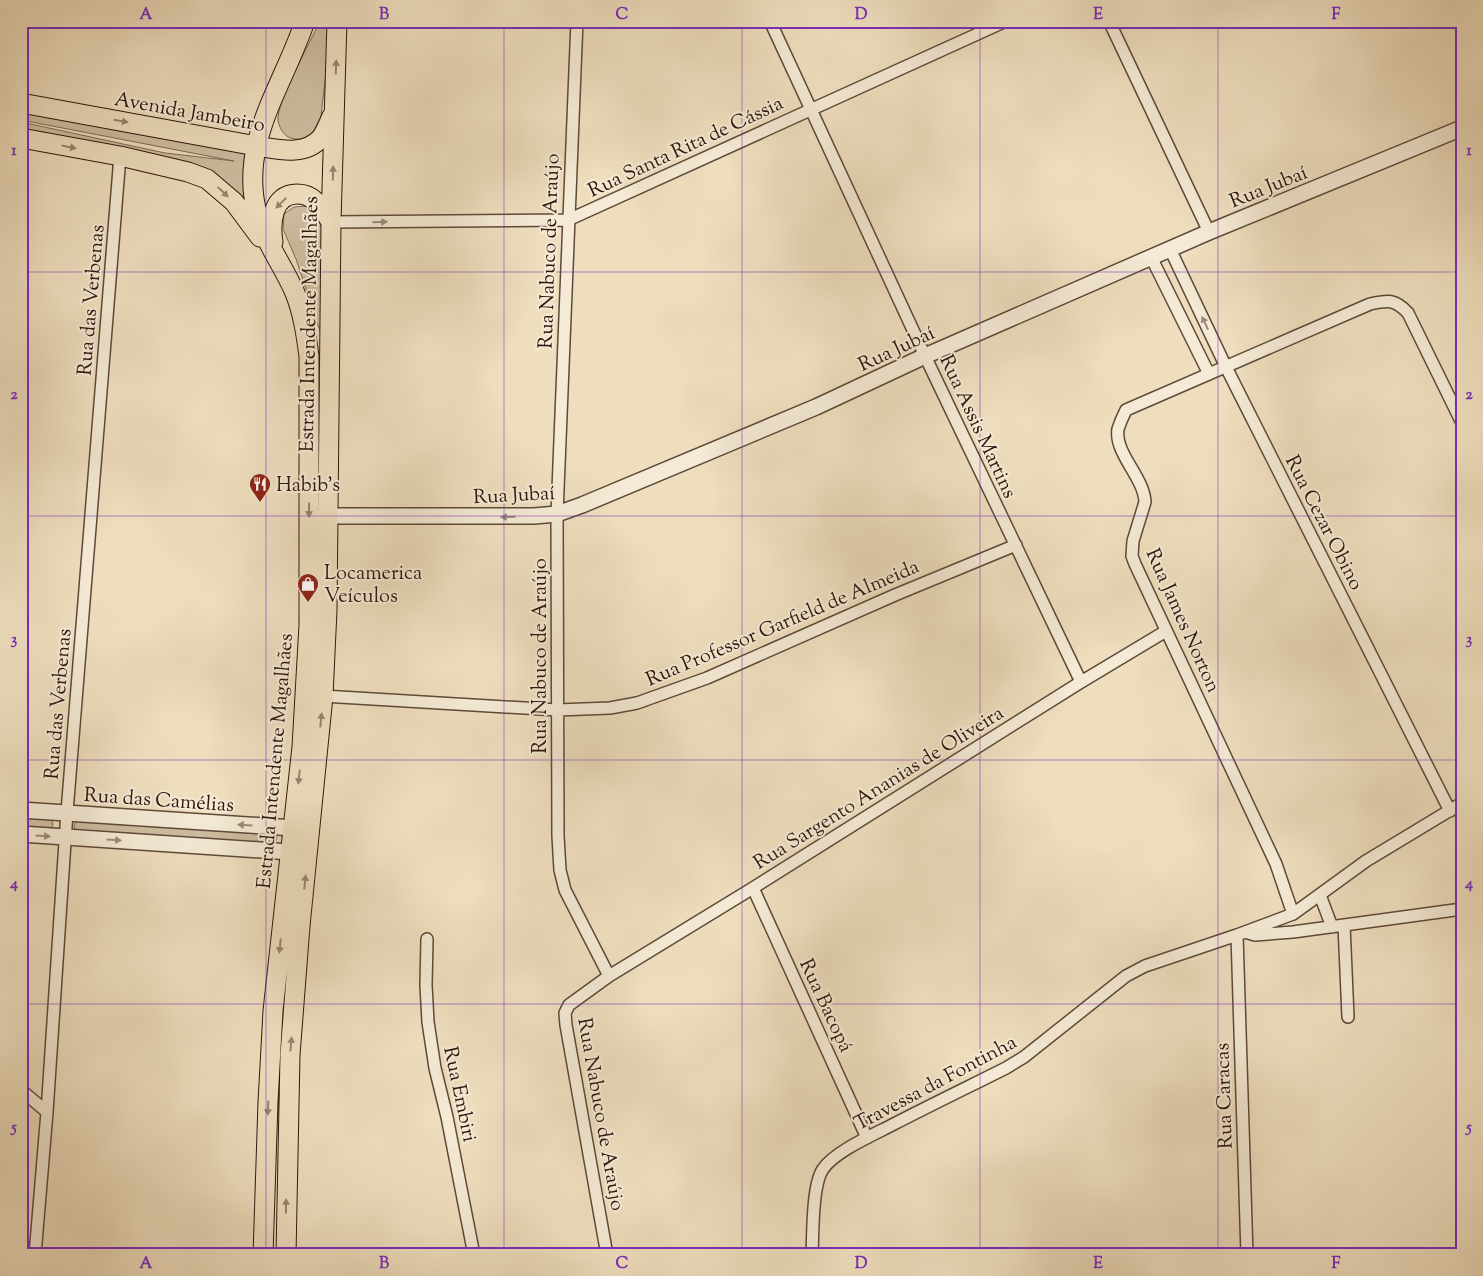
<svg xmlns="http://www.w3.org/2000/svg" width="1483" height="1276" viewBox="0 0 1483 1276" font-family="'Sorts Mill Goudy',serif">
	<rect width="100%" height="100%" fill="#eedebe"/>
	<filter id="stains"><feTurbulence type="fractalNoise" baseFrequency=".004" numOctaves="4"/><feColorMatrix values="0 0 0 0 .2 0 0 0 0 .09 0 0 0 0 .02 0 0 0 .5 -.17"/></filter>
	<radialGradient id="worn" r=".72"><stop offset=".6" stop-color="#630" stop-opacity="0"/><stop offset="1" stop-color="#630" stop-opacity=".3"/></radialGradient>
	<path fill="#cdbca0" stroke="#7e6a56" d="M 320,21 L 332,21 L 321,116 L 311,136 C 306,137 300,140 296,139 C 286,139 280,130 278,121 C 276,102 311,41 320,21 Z
		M 21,105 L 245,147 L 252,215 L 233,191 L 21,134 L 21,122 L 165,153 L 234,161 L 21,120 Z
		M 306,206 L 317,216 L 323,231 L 321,334 L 296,259 L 283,229 L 284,214 L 294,207 Z
		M 21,813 L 51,817 L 53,825 L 50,830 L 21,830 Z
		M 77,819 L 276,832 L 277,838 L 275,844 L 75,831 L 74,825 Z"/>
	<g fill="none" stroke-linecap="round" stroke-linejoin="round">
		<g stroke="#5e4939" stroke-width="14">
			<path id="minor" d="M 577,21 L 557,514 L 558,836 L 560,870 L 565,890 L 609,976
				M 770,21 L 925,356 L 1081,682
				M 1109,21 L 1209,232
				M 331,222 L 568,220 L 1006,21
				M 1170,249 L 1226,367 L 1450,811
				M 1151,257 L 1209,374
				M 323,696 L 558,710 L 610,708 L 637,703 L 707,678 L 895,595 L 1016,545
				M 753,888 L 867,1138
				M 1320,895 L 1332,927
				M 1293,914 L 1276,864 L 1135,564 L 1132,556 L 1133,541 L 1145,502 C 1144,477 1114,453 1118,429 C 1120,423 1123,416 1126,410 L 1370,304 C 1388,300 1395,299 1408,313 L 1462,423
				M 1344,925 L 1348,1017
				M 1248,933 L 1255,935 L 1293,932 L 1462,909
				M 1237,935 L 1247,1255
				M 427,939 L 426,985 L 428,1022 L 435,1068 L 447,1117 L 474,1255
				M 21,1090 L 47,1112
				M 35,1255 L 47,1112 L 67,812 L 120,156
				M 607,1255 L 566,1025 L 565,1013 L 569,1005 L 609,976 L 753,888 L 1081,682 L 1166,631
				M 812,1255 C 813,1234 812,1185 823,1169 C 835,1151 875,1134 894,1124 C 931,1105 968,1087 1006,1068 L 1024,1057 L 1126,976 L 1145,966 L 1237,935 L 1293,914 L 1366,861 L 1462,803"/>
		</g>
		<g stroke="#5e4939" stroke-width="18">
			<path id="tertiary" d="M 1461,21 L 1462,22
				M 329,516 L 534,516 L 557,514 L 582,505 L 816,407 L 925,356 L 1209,232 L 1462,128
				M 21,810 L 294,828
				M 21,834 L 290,852"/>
		</g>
		<g stroke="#2e170d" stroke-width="21">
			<path id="primary" d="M 21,103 L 256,146 C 277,149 304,157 321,138 C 326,132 329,123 332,116
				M 21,138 L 120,156 L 188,172 L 207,179 L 234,202 L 260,237
				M 273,242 C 270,223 272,194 297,194 C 304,194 310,196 315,201 C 322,207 327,215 331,222
				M 263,1255 L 268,1102 L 273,1011 L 302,747 L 309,625 L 309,356 C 306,334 303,313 295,293 C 284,267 266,244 258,217 C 237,144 283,87 305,21
				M 286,1255 L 290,1055 L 300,926 L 323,696 L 327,610 L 331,222 L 337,21"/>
		</g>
		<use href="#minor" stroke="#f4ead5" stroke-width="11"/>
		<use href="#tertiary" stroke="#f4ead5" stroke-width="15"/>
		<use href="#primary" stroke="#eedebe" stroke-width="19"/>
	</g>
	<defs><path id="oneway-solid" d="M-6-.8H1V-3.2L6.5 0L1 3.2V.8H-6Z" transform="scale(1.25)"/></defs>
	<g fill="#98846e">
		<use href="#oneway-solid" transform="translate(336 67) rotate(-88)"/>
		<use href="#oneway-solid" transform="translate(121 121) rotate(10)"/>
		<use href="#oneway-solid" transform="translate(69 147) rotate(11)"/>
		<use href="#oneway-solid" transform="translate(333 173) rotate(-89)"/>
		<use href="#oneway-solid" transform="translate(223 192) rotate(43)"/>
		<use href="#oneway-solid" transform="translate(281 203) rotate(135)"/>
		<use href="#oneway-solid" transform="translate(309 510) rotate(90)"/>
		<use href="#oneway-solid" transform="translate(321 720) rotate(-84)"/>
		<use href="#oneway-solid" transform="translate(299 777) rotate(96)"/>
		<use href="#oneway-solid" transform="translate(305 882) rotate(-84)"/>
		<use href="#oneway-solid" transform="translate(280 946) rotate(96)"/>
		<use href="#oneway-solid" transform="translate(291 1044) rotate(-85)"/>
		<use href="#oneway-solid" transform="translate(268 1108) rotate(92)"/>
		<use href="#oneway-solid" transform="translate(286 1206) rotate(-89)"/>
	</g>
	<g fill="#9b8b7b">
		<use href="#oneway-solid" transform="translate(380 222) rotate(-1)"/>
		<use href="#oneway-solid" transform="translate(1205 323) rotate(-115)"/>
		<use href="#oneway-solid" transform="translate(508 517) rotate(179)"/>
		<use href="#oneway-solid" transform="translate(245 825) rotate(-176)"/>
		<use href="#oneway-solid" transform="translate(43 836) rotate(3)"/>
		<use href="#oneway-solid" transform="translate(114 840) rotate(4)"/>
	</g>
	<path fill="none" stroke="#7b2cbf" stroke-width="1" stroke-opacity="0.55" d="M 266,21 L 266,1255M 504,21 L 504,1255M 742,21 L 742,1255M 980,21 L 980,1255M 1218,21 L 1218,1255M 21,272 L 1462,272M 21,516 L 1462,516M 21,760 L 1462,760M 21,1004 L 1462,1004"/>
	<defs>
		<g id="restaurant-pin" transform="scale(1.125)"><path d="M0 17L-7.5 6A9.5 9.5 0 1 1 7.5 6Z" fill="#8f2418" stroke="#f4ead5"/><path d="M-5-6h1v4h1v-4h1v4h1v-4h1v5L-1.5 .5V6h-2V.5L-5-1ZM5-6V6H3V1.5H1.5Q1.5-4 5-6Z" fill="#fff"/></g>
		<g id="shop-pin" transform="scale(1.125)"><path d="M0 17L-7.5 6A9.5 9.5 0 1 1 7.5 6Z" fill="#8f2418" stroke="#f4ead5"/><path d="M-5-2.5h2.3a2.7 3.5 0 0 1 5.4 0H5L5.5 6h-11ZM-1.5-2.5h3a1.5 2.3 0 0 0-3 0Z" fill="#fff"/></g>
	</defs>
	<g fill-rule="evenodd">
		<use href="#restaurant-pin" x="260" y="484"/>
		<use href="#shop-pin" x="308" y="584"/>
	</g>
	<g text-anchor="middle" stroke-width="4" stroke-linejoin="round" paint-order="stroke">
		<g font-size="20" fill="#2e170d" stroke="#f4ead5">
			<text transform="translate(190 111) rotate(10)" y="7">Avenida Jambeiro</text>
			<text transform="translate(685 146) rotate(-25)" y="7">Rua Santa Rita de Cássia</text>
			<text transform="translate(1268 186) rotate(-22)" y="7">Rua Jubaí</text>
			<text transform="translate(548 251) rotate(-88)" y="7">Rua Nabuco de Araújo</text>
			<text transform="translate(90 300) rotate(-85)" y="7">Rua das Verbenas</text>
			<text transform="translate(308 324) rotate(-89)" y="7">Estrada Intendente Magalhães</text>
			<text transform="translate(896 348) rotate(-25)" y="7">Rua Jubaí</text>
			<text transform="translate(979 426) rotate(65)" y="7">Rua Assis Martins</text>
			<text transform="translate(514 494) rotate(-3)" y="7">Rua Jubaí</text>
			<text transform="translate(1325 522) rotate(63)" y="7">Rua Cezar Obino</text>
			<text transform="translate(1184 620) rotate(66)" y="7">Rua James Norton</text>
			<text transform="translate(782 622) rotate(-23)" y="7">Rua Professor Garfield de Almeida</text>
			<text transform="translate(539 656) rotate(-90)" y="7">Rua Nabuco de Araújo</text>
			<text transform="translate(57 704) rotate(-85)" y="7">Rua das Verbenas</text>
			<text transform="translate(274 761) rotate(-85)" y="7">Estrada Intendente Magalhães</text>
			<text transform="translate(878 787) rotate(-32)" y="7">Rua Sargento Ananias de Oliveira</text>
			<text transform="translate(159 799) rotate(4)" y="7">Rua das Camélias</text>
			<text transform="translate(827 1005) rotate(65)" y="7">Rua Bacopá</text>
			<text transform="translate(935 1082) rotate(-28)" y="7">Travessa da Fontinha</text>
			<text transform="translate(461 1094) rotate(78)" y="7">Rua Embiri</text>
			<text transform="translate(1223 1096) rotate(-92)" y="7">Rua Caracas</text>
			<text transform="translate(602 1114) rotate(80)" y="7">Rua Nabuco de Araújo</text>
		</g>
		<g font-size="20" fill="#2e170d" stroke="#f4ead5" text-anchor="start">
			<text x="276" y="491">Habib's</text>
			<text x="324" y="579">Locamerica<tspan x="324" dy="23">Veículos</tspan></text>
		</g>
	</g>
	<rect width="1483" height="1276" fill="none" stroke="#eedebe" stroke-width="55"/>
	<rect x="28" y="28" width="1428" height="1220" fill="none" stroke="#7b2cbf" stroke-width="2"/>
	<g font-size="16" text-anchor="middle" font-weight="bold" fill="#7b2cbf">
		<text x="146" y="19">A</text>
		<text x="384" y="19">B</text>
		<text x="622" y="19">C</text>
		<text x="861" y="19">D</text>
		<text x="1098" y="19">E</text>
		<text x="1336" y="19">F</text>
		<text x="14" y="155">1</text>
		<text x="1469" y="155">1</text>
		<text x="14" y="399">2</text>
		<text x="1469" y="399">2</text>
		<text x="14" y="644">3</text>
		<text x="1469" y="644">3</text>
		<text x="14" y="888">4</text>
		<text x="1469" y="888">4</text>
		<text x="14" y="1132">5</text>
		<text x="1469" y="1132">5</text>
		<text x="146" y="1268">A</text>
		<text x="384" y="1268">B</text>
		<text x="622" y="1268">C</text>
		<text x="861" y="1268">D</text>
		<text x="1098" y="1268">E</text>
		<text x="1336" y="1268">F</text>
	</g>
	<rect width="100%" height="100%" filter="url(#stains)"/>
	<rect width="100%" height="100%" fill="url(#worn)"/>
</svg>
